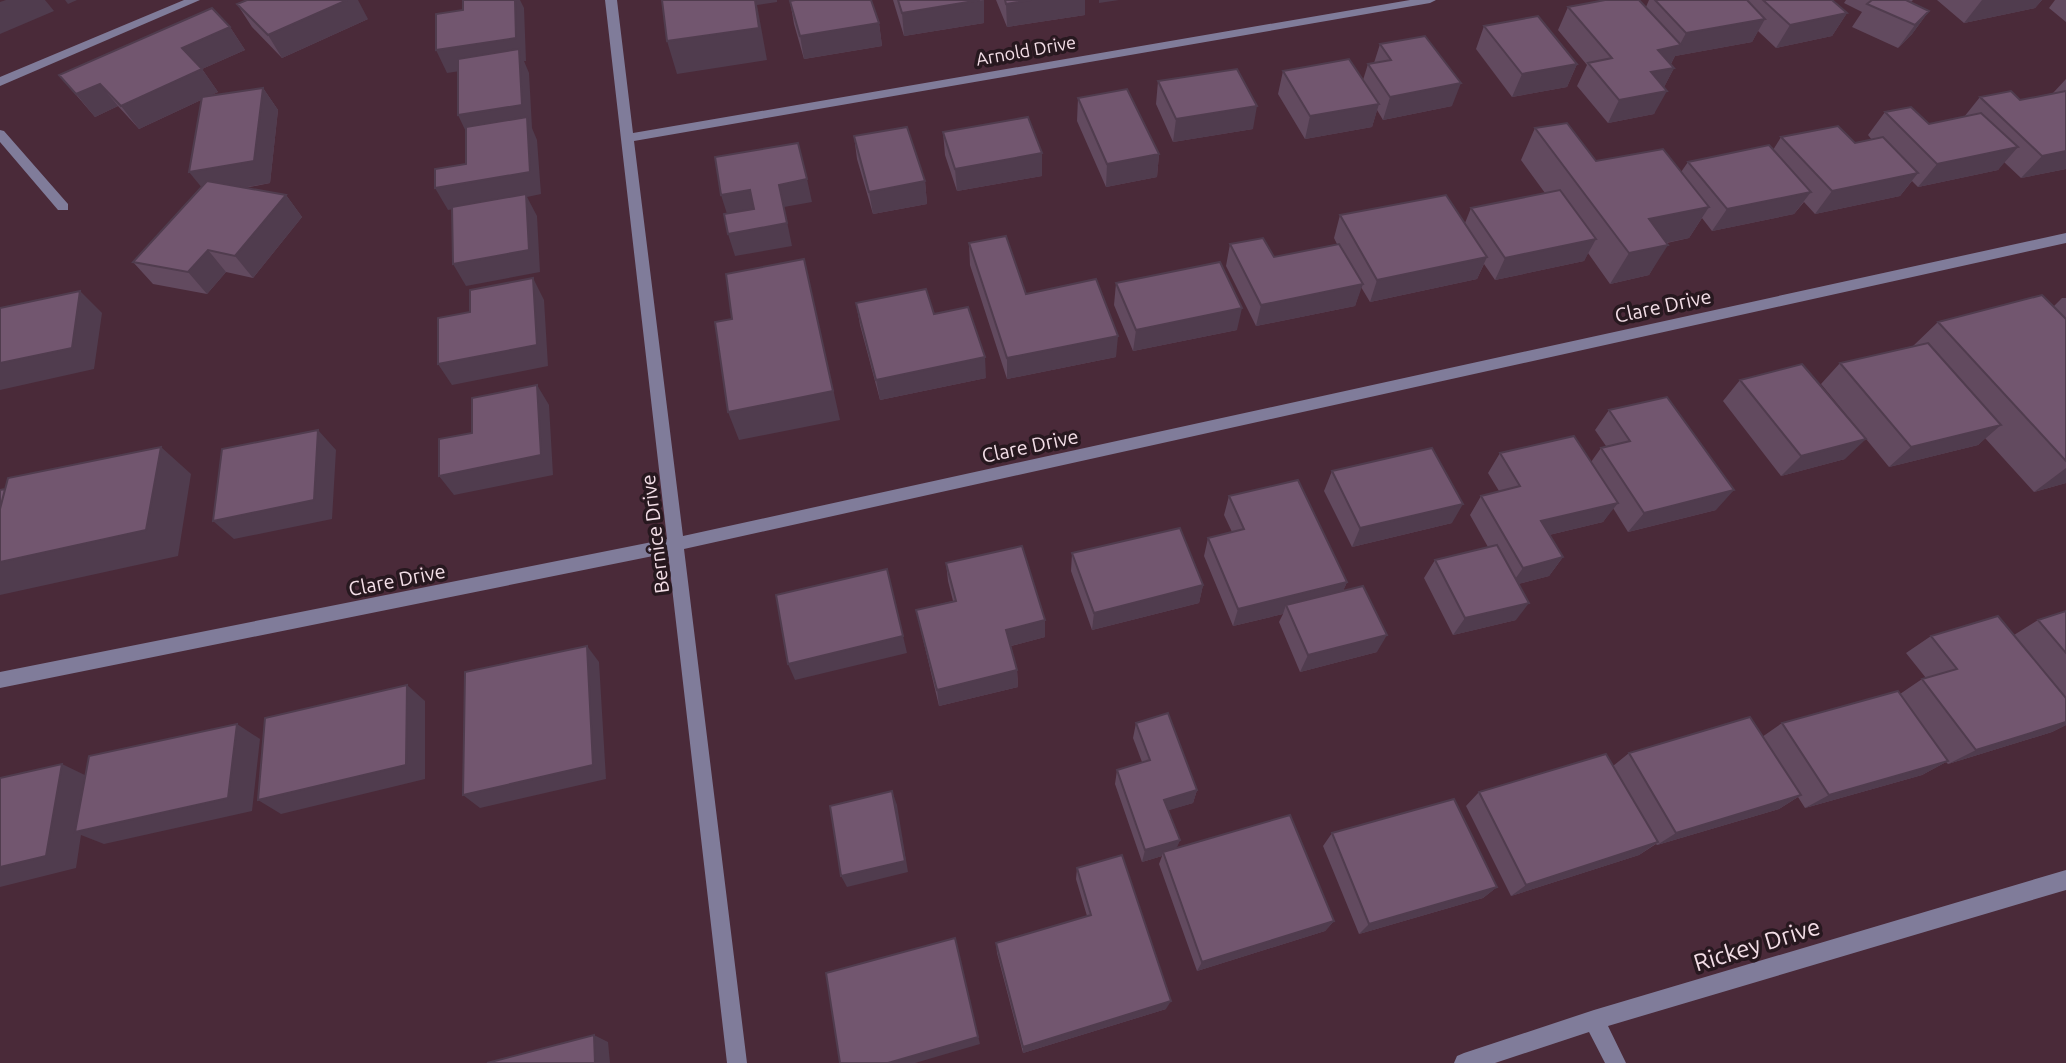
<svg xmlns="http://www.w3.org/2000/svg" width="2066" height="1063" viewBox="0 0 2066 1063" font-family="Ubuntu,sans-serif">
	<rect width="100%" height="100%" fill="#4a2a39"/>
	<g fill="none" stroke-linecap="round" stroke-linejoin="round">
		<path fill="#807c9a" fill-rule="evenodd" d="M 184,0 L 200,0 L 0,86 L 0,77 Z
			M 605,0 L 617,0 L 633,133 L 1410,0 L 1436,0 L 1430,3 L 634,141 L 683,536 L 2066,233 L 2066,243 L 684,549 L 747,1063 L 727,1063 L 668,553 L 0,688 L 0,672 L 667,539 Z
			M 0,130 L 4,131 L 68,204 L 68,210 L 58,210 L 0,142 Z
			M 2066,870 L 2066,890 L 1608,1026 L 1626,1063 L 1605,1063 L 1589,1032 L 1495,1063 L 1454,1063 L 1457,1056 L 1464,1053 L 1594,1010 Z"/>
	</g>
	<path fill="#624a5f" d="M 893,0 L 984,0 L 984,23 L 904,36 Z
		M 996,0 L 1085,0 L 1085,15 L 1007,27 Z
		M 1649,0 L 1832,0 L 1847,13 L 1832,36 L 1776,48 L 1758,31 L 1752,42 L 1675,56 L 1671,64 L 1674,68 L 1664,87 L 1654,114 L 1608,123 L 1577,86 L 1587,65 L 1558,30 L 1568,7 L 1646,7 Z
		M 1846,0 L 1913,0 L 1910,3 L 1929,11 L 1912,34 L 1898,48 L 1852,27 L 1862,12 L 1844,3 Z
		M 1937,0 L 2042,0 L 2035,8 L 1964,23 Z
		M 2055,0 L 2066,0 L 2066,22 L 2049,8 Z
		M 790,1 L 879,23 L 882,46 L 804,59 L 794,24 Z
		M 237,4 L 368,19 L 282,58 L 252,27 Z
		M 1484,26 L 1577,64 L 1567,87 L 1512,97 L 1476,49 Z
		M 230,27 L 245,50 L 202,69 L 218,92 L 209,96 L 263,88 L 278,110 L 270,183 L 245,188 L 286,195 L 302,217 L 253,278 L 226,272 L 207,294 L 153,284 L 133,262 L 201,187 L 201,100 L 139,129 L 118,106 L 95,117 L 59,75 Z
		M 1380,44 L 1452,106 L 1383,120 L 1377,110 L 1372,127 L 1305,139 L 1278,94 L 1283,71 L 1363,80 L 1368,64 L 1374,63 Z
		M 2066,79 L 2066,169 L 2021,178 L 2004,162 L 1998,170 L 1918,187 L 1912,181 L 1900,196 L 1815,214 L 1804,202 L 1794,214 L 1712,231 L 1702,218 L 1689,238 L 1667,243 L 1649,275 L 1610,284 L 1588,253 L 1584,261 L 1495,280 L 1484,264 L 1477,279 L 1370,302 L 1361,287 L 1355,306 L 1256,326 L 1226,266 L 1230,244 L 1274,257 L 1337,244 L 1334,238 L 1340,215 L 1465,223 L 1471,208 L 1545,193 L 1521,160 L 1535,128 L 1596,161 L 1681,172 L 1688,162 L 1773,150 L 1781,137 L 1855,143 L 1872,140 L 1868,135 L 1885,112 L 1929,124 L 1964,117 L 1980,97 L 2020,100 L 2053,93 Z
		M 1158,81 L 1253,129 L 1173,142 L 1156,104 Z
		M 1078,98 L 1159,154 L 1157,177 L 1106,187 L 1077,121 Z
		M 943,132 L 1042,153 L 1042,176 L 957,191 L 945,155 Z
		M 854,136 L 925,181 L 927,204 L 873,214 L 857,159 Z
		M 969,243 L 1026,294 L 1116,357 L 1007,379 L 970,265 Z
		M 1116,283 L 1237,330 L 1133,351 L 1114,305 Z
		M 2062,298 L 2066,298 L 2066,483 L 2034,492 L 1985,438 L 1978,445 L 1889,467 L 1821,384 L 1840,363 L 1913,346 L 1938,322 L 2053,307 Z
		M 856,303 L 934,314 L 986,378 L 880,400 L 860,325 Z
		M 1740,380 L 1845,459 L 1781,476 L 1723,401 Z
		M 1609,410 L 1716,510 L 1628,532 L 1613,508 L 1603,522 L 1549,535 L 1563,557 L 1549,576 L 1518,584 L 1516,620 L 1453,635 L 1424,578 L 1435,560 L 1488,547 L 1470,515 L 1481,496 L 1499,491 L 1488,473 L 1500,453 L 1591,462 L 1601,448 L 1606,446 L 1595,430 Z
		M 1332,471 L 1452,523 L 1352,547 L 1324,491 Z
		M 1229,496 L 1347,582 L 1343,591 L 1377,652 L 1300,672 L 1279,622 L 1283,614 L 1233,626 L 1204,556 L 1208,538 L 1232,532 L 1224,515 Z
		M 1072,553 L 1203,585 L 1199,603 L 1092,630 L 1071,571 Z
		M 946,563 L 1045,620 L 1045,637 L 1011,646 L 1017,670 L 1018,687 L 939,706 L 916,610 L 953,601 L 948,581 Z
		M 2066,611 L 2066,725 L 2052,732 L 1948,764 L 1946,762 L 1922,775 L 1805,808 L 1798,797 L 1779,809 L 1657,845 L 1656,844 L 1639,855 L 1511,896 L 1466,806 L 1479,792 L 1613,766 L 1629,753 L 1762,737 L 1782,723 L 1900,694 L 1922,679 L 1926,678 L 1906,653 L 1931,636 L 2014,635 L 2038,620 Z
		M 1136,723 L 1197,790 L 1193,803 L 1168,810 L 1180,840 L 1176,848 L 1334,921 L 1325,931 L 1197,971 L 1159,864 L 1162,856 L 1142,862 L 1115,784 L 1117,770 L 1142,762 L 1133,738 Z
		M 1332,833 L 1497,887 L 1483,898 L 1359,934 L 1323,846 Z
		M 1077,868 L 1166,1009 L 1023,1053 L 997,953 L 996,943 L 1087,916 L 1076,879 Z"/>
	<path fill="#503c4e" d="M 6,0 L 45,0 L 54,11 L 0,34 L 0,2 Z
		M 65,0 L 77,0 L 68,4 Z
		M 347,0 L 358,0 L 368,19 L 282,58 L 268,35 Z
		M 515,0 L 520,0 L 524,8 L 526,61 L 524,61 L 529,73 L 532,128 L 537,140 L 541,194 L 527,197 L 537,216 L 540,272 L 466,286 L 453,264 L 526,197 L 448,210 L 435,188 L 530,172 L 469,138 L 458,115 L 520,62 L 447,73 L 436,50 Z
		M 720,0 L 777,0 L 777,2 L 757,5 L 767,60 L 677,74 L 667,41 Z
		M 984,0 L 984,23 L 904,36 L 902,13 Z
		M 1031,0 L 1085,0 L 1085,15 L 1007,27 L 1006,4 Z
		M 1099,0 L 1119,0 L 1099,3 Z
		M 1982,0 L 2042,0 L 2035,8 L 1964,23 Z
		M 1929,11 L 1912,34 L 1898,48 L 1915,25 Z
		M 1847,13 L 1832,36 L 1776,48 L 1790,25 Z
		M 1765,19 L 1752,42 L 1675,56 L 1668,69 L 1658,50 L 1679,46 L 1686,33 Z
		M 879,23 L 882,46 L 804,59 L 800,36 Z
		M 230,27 L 245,50 L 202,69 L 218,92 L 139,129 L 121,106 L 182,48 Z
		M 1577,64 L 1567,87 L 1512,97 L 1522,74 Z
		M 1674,68 L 1662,91 L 1651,72 Z
		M 1461,83 L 1452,106 L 1383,120 L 1390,97 Z
		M 100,84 L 118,106 L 95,117 L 76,94 Z
		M 263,88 L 278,110 L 270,183 L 207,194 L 189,172 Z
		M 1667,91 L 1654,114 L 1608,123 L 1619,100 Z
		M 1379,104 L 1372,127 L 1305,139 L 1310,116 Z
		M 1257,106 L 1253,129 L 1173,142 L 1176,119 Z
		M 2018,147 L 1998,170 L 1918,187 L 1937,164 Z
		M 2066,151 L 2066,169 L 2021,178 L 2042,156 Z
		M 1042,153 L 1042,176 L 957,191 L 955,169 Z
		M 1159,154 L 1157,177 L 1106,187 L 1107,164 Z
		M 1918,173 L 1900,196 L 1815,214 L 1832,191 Z
		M 807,179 L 812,202 L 784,207 L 792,246 L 735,256 L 728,234 L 779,185 Z
		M 925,181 L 927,204 L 873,214 L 869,192 Z
		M 750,190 L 756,212 L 728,217 L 721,195 Z
		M 1811,192 L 1794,214 L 1712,231 L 1727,209 Z
		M 286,195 L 302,217 L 253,278 L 235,256 Z
		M 1709,207 L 1689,238 L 1630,250 L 1649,219 Z
		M 1596,239 L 1584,261 L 1495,280 L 1505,258 Z
		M 1668,245 L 1649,275 L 1610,284 L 1629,253 Z
		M 208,250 L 226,272 L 207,294 L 188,272 Z
		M 1487,257 L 1477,279 L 1370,302 L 1377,280 Z
		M 804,259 L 840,420 L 739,440 L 728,412 Z
		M 533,278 L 544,300 L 548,366 L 452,385 L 438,364 Z
		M 1363,284 L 1355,306 L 1256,326 L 1261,305 Z
		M 80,291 L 102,313 L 94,369 L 0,390 L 0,363 Z
		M 1242,308 L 1237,330 L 1133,351 L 1136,330 Z
		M 1118,336 L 1116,357 L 1007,379 L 1007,358 Z
		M 985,357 L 986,378 L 880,400 L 876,380 Z
		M 537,385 L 549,405 L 553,475 L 454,495 L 439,476 Z
		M 2001,425 L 1978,445 L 1889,467 L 1911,447 Z
		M 318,430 L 336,450 L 332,519 L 234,539 L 213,521 Z
		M 1866,439 L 1845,459 L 1781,476 L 1801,456 Z
		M 161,447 L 191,474 L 178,556 L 0,595 L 0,558 Z
		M 2066,468 L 2066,483 L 2034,492 Z
		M 1734,490 L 1716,510 L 1628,532 L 1644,513 Z
		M 1618,503 L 1603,522 L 1528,540 L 1541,521 Z
		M 1463,504 L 1452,523 L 1352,547 L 1360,528 Z
		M 1563,557 L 1549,576 L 1510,586 L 1523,568 Z
		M 1347,582 L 1339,600 L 1286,605 L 1283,614 L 1233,626 L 1238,609 Z
		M 1203,585 L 1199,603 L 1092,630 L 1094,613 Z
		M 1529,603 L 1516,620 L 1453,635 L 1465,618 Z
		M 1045,620 L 1045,637 L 1007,647 L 1006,630 Z
		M 1387,635 L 1377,652 L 1300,672 L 1308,655 Z
		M 903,636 L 907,653 L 795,680 L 788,664 Z
		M 587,646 L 599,662 L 606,779 L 480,808 L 463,795 Z
		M 1017,670 L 1018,687 L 939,706 L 937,690 Z
		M 407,685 L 425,701 L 425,779 L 281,814 L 258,800 Z
		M 2066,722 L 2066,725 L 2052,732 L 1948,764 L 1976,750 Z
		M 237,724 L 260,739 L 252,811 L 104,844 L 81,835 L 76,868 L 0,887 L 0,867 L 62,764 L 91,778 Z
		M 1948,761 L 1922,775 L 1805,808 L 1829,795 Z
		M 1197,790 L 1193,803 L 1160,813 L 1164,800 Z
		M 892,791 L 897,805 L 908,872 L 847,887 L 841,876 Z
		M 1801,795 L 1779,809 L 1657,845 L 1676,833 Z
		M 1180,840 L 1175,852 L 1163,852 L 1162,856 L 1142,862 L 1145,850 Z
		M 1658,842 L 1639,855 L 1511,896 L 1526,885 Z
		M 1497,887 L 1483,898 L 1359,934 L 1369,924 Z
		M 1334,921 L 1325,931 L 1197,971 L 1202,962 Z
		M 955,938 L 980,1044 L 915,1063 L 888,1063 Z
		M 1171,1001 L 1166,1009 L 1023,1053 L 1023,1047 Z
		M 594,1035 L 608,1042 L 610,1063 L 595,1063 Z"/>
	<path fill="#72566f" stroke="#503c4e" stroke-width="2" d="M 247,0 L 347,0 L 268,35 L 237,4 Z
		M 463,0 L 515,0 L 516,38 L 436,50 L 436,14 L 463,10 Z
		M 662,0 L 755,0 L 759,28 L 667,41 Z
		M 795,0 L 871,0 L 879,23 L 800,36 L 790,1 Z
		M 898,0 L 980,0 L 902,13 Z
		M 1005,0 L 1031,0 L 1006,4 Z
		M 1605,0 L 1639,0 L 1681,45 L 1658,50 L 1674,68 L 1651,72 L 1667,91 L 1619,100 L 1588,63 L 1612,58 L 1568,7 Z
		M 1655,0 L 1747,0 L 1765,19 L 1686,33 Z
		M 1763,0 L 1832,0 L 1847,13 L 1790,25 Z
		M 1872,0 L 1906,0 L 1929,11 L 1915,25 L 1867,4 Z
		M 212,8 L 230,27 L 182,48 L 202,69 L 121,106 L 100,84 L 76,94 L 59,75 Z
		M 1538,16 L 1577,64 L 1522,74 L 1484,26 Z
		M 1425,36 L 1461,83 L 1390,97 L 1368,64 L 1391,60 L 1380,44 Z
		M 519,49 L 522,105 L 458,115 L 458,59 Z
		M 1349,59 L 1379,104 L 1310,116 L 1283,71 Z
		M 1237,69 L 1257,106 L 1176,119 L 1158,81 Z
		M 263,88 L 254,161 L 189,172 L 202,97 Z
		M 1127,89 L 1159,154 L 1107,164 L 1078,98 Z
		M 2011,91 L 2020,100 L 2066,91 L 2066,151 L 2042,156 L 1980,97 Z
		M 1911,107 L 1929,124 L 1981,113 L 2018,147 L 1937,164 L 1885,112 Z
		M 527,117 L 530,172 L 435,188 L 435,169 L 466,164 L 466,127 Z
		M 1028,117 L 1042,153 L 955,169 L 943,132 Z
		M 1567,123 L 1596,161 L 1663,149 L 1709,207 L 1649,219 L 1668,245 L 1629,253 L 1535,128 Z
		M 1838,126 L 1855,143 L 1883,137 L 1918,173 L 1832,191 L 1781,137 Z
		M 907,127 L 925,181 L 869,192 L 854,136 Z
		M 798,143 L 807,179 L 779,185 L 787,223 L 728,234 L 724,214 L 754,209 L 750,190 L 721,195 L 715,157 Z
		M 1769,145 L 1811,192 L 1727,209 L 1688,162 Z
		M 207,181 L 286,195 L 235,256 L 208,250 L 188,272 L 133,262 Z
		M 1560,190 L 1596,239 L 1505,258 L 1471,208 Z
		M 526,194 L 529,250 L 453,264 L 452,207 Z
		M 1446,195 L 1487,257 L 1377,280 L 1340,215 Z
		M 1006,236 L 1026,294 L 1096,279 L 1118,336 L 1007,358 L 969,243 Z
		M 1263,238 L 1274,257 L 1339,244 L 1363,284 L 1261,305 L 1230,244 Z
		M 804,259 L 833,391 L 728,412 L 715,322 L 732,319 L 726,274 Z
		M 1220,262 L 1242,308 L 1136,330 L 1116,283 Z
		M 533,278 L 537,345 L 438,364 L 438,318 L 470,312 L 470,290 Z
		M 926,289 L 934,314 L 968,307 L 985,357 L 876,380 L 856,303 Z
		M 80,291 L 72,348 L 0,363 L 0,308 Z
		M 2042,295 L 2066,319 L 2066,461 L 1938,322 Z
		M 1928,343 L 2001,425 L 1911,447 L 1840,363 Z
		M 1802,364 L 1866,439 L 1801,456 L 1740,380 Z
		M 537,385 L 541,455 L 439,476 L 439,439 L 472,433 L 472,398 Z
		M 1667,397 L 1734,490 L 1644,513 L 1601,448 L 1630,441 L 1609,410 Z
		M 318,430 L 314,500 L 213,521 L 222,449 Z
		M 1574,436 L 1618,503 L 1541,521 L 1563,557 L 1523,568 L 1481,496 L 1520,486 L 1500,453 Z
		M 161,447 L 146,530 L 0,562 L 0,509 L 8,478 Z
		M 1432,448 L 1463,504 L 1360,528 L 1332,471 Z
		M 1298,480 L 1347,582 L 1238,609 L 1208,538 L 1244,529 L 1229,496 Z
		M 5,489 L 0,509 L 0,490 Z
		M 1180,528 L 1203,585 L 1094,613 L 1072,553 Z
		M 1497,545 L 1529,603 L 1465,618 L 1435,560 Z
		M 1022,546 L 1045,620 L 1006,630 L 1017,670 L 937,690 L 916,610 L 956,601 L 946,563 Z
		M 887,569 L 903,636 L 788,664 L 776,595 Z
		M 1363,586 L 1387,635 L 1308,655 L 1286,605 Z
		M 2066,611 L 2066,653 L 2038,620 Z
		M 1998,616 L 2066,698 L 2066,722 L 1976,750 L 1922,679 L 1957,669 L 1931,636 Z
		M 587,646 L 593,765 L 463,795 L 465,672 Z
		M 407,685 L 406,765 L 258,800 L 265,718 Z
		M 1898,691 L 1948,761 L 1829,795 L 1782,723 Z
		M 1168,713 L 1197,790 L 1164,800 L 1180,840 L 1145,850 L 1117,770 L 1150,760 L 1136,723 Z
		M 1750,717 L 1801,795 L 1676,833 L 1629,753 Z
		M 237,724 L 228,798 L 75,832 L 89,756 Z
		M 1606,754 L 1658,842 L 1526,885 L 1479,792 Z
		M 62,764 L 46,856 L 0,867 L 0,778 Z
		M 892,791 L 905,861 L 841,876 L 830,806 Z
		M 1454,799 L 1497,887 L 1369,924 L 1332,833 Z
		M 1290,815 L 1334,921 L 1202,962 L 1163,852 Z
		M 1122,855 L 1171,1001 L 1023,1047 L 996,943 L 1091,915 L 1077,868 Z
		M 955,938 L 978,1037 L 888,1063 L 840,1063 L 826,973 Z
		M 594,1035 L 595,1063 L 487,1063 Z"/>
	<g text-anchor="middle" stroke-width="7" stroke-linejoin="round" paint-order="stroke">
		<g font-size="18" fill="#f3dee7" stroke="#27181f">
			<text transform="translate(1026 51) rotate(-10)" y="6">Arnold Drive</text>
		</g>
		<g font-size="20" fill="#f3dee7" stroke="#27181f">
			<text transform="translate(1663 306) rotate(-12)" y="7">Clare Drive</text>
			<text transform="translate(1030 446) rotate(-12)" y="7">Clare Drive</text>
			<text transform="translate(655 534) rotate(-97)" y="7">Bernice Drive</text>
			<text transform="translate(397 580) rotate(-11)" y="7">Clare Drive</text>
		</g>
		<g font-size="24" fill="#f3dee7" stroke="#27181f">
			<text transform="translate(1757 945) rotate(-17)" y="8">Rickey Drive</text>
		</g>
	</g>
</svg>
